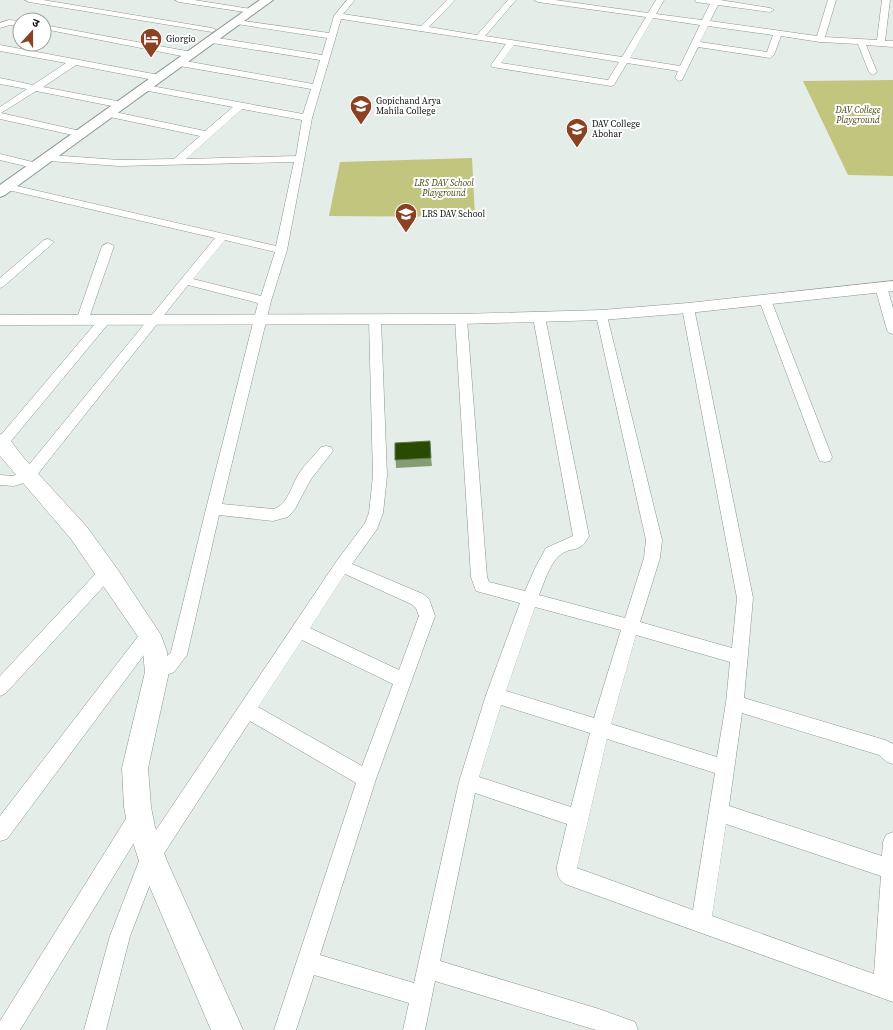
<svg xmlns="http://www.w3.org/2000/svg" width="893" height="1030" viewBox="0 0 893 1030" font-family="'Source Serif 4','Noto Sans Devanagari',serif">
	<rect width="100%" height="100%" fill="#e4ede7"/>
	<path fill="#c1c57e" d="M 893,80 L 893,176 L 848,175 L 803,81 Z
		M 472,158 L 475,217 L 329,216 L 340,162 Z"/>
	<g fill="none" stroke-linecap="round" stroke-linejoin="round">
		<g stroke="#8d958f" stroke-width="1">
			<path id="street" d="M 25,0 L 43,0 L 212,28 L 216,30 L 212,32 L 29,2 Z
				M 175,0 L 194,0 L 251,9 L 255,11 L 251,13 L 179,2 Z
				M 347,0 L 355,0 L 343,14 L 421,26 L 447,0 L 455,0 L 429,27 L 477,35 L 508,0 L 516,0 L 485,36 L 622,57 L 646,17 L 538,2 L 534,0 L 555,0 L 648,13 L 656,0 L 664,0 L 656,14 L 702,20 L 710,4 L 696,2 L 695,0 L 720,0 L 770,8 L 774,10 L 770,12 L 718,5 L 710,21 L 817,36 L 828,0 L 836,0 L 825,37 L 877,40 L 882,0 L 890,0 L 885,41 L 893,41 L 893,47 L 866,45 L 877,72 L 873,75 L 869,72 L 858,44 L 820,42 L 781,36 L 774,55 L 770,58 L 698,47 L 682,80 L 679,81 L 675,78 L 678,71 L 627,63 L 614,85 L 611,86 L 492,67 L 491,65 L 506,44 L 341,19 L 312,118 L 287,250 L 271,301 L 222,504 L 273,509 C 288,506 292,483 300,472 C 306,463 314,456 321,447 L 326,446 L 331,447 L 333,451 L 311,479 L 295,509 L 288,517 L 273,521 L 219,515 L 187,655 L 174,672 L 157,679 L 151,677 L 148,672 L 151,667 L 162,662 L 171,652 L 206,509 L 258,303 L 188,285 L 33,480 L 14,486 L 0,485 L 0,475 L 13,476 L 23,472 L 215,238 L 8,190 L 3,187 L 8,184 L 276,246 L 294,162 L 119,166 L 49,161 L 44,158 L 49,155 L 119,160 L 174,159 L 200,136 L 110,117 L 105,114 L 110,111 L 205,131 L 233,107 L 143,90 L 141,88 L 143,86 L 146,85 L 303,114 L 311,89 L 180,66 L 176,63 L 180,60 L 313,84 L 320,60 L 212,43 L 208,40 L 212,37 L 322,55 L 327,38 L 237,24 L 233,22 L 237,20 L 329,33 L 334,16 ZM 653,18 L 700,25 L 680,66 L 630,58 ZM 708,26 L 773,35 L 767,52 L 700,42 ZM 514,45 L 619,62 L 608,80 L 501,63 ZM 242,109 L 302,120 L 296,156 L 186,159 ZM 225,240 L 275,252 L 261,296 L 193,279 Z
				M 9,20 L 20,21 L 20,25 L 10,25 L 0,28 L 0,23 Z
				M 44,25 L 192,52 L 196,55 L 192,58 L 44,29 Z
				M 0,45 L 159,75 L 163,78 L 159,81 L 76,65 L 43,87 L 122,102 L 125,103 L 127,105 L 125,107 L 122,108 L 36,91 L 1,113 L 85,132 L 87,134 L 82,137 L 0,119 L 0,107 L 27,89 L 0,84 L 0,78 L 33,85 L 66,63 L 0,51 Z
				M 0,154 L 41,164 L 42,166 L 37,169 L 0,160 Z
				M 48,239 L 54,242 L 52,244 L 4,286 L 0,288 L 0,278 L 44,240 Z
				M 108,243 L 114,246 L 88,321 L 86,324 L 78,324 L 76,321 L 102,246 Z
				M 881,283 L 885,284 L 887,287 L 893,308 L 893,334 L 889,333 L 887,330 L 875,287 L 877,284 Z
				M 765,296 L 769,297 L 771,300 L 832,457 L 830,461 L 825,462 L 820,461 L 818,457 L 759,300 L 761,297 Z
				M 688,304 L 692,305 L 694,308 L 753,598 L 744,698 L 885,740 L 893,744 L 893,764 L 887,762 L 879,755 L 742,713 L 729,806 L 882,856 L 883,842 L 886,835 L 893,832 L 893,1002 L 565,884 C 558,879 557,874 557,866 L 567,824 L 475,793 L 440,961 L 599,1009 L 635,1022 L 638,1030 L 596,1030 L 435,981 L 425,1030 L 403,1030 L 409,1003 L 314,975 L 296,1030 L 274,1030 L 356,783 L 250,721 L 159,861 L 130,936 L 106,1030 L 84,1030 L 110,936 L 144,848 L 336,562 L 365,523 L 369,513 L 373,476 L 369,320 L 371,317 L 379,317 L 381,320 L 387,476 L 383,513 L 377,529 L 352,564 L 423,594 L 429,599 L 435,616 L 376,779 L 320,955 L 414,983 L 459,782 L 486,695 L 520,603 L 476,591 L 471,577 L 455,319 L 457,316 L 465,316 L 467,319 L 487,577 L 489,582 L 525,591 L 536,566 L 546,548 L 573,536 L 533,317 L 535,314 L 543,314 L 545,317 L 589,536 C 579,555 571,545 559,556 C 549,565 544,583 539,595 L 625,618 L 644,558 L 646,540 L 596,315 L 598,312 L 606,312 L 662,540 L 660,558 L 640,622 L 732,648 L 737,598 L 682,308 L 684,305 ZM 345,574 L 411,604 L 416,608 L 419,616 L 399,670 L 310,628 ZM 535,607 L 621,630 L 594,718 L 506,691 ZM 636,635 L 730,662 L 726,703 L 717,757 L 611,724 ZM 302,640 L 393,684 L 362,766 L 258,707 ZM 501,705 L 590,733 L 571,807 L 479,777 ZM 607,739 L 715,773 L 693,910 L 577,868 ZM 726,824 L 881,876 L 874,974 L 712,916 Z
				M 104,317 L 108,318 L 110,321 L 108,324 L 7,446 L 0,447 L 0,436 L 100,318 Z
				M 107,566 L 113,568 L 115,572 L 113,576 L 6,693 L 0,696 L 0,676 L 101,568 Z
				M 149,628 L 155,630 L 157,635 L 155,640 L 7,839 L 0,841 L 0,816 L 143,630 Z
				M 139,807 L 146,809 L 149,816 L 146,823 L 20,1030 L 0,1030 L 0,1021 L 132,809 Z"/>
		</g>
		<g stroke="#8d958f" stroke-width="1">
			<path id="secondary" d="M 893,281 L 893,291 L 688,313 L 602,320 L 461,324 L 0,325 L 0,315 L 461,314 L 602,310 L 688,303 Z
				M 0,434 L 7,436 L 23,457 L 87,527 L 118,570 L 161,635 L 167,652 L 169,672 L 148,768 L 151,807 L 155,827 L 167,861 L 243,1030 L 211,1030 L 140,864 L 128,827 L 124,807 L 122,768 L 145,672 L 143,652 L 139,638 L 71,539 L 0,456 Z"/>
		</g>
		<g stroke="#8d958f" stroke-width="2">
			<path id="primary" d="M 260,0 L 273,0 L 5,195 L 0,197 L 0,185 Z"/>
		</g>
		<use href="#street" fill="#fff" fill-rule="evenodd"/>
		<use href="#secondary" fill="#fff" fill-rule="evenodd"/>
		<use href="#primary" fill="#fff" fill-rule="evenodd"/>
	</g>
	<path fill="#869c75" d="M 395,443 L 431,458 L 432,466 L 396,468 Z"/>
	<path fill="#284a03" stroke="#607b47" d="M 430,441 L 431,458 L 395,460 L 395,443 Z"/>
	<defs>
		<g id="hotel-pin" transform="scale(1.15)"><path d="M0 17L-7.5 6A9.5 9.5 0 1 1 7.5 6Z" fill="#8a4223" stroke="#fff"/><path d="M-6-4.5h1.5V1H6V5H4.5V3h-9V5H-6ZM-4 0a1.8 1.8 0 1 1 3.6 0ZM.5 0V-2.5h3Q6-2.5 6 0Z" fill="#fff"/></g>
		<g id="university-pin" transform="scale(1.15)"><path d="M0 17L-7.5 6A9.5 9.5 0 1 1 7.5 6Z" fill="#8a4223" stroke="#fff"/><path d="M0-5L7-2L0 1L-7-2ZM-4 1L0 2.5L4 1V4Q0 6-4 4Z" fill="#fff"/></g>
		<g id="school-pin" transform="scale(1.15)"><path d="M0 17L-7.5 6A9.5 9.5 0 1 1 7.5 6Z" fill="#8a4223" stroke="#fff"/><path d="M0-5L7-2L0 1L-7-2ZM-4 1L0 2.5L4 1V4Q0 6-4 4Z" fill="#fff"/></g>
	</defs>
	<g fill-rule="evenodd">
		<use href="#hotel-pin" x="151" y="39"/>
		<use href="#university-pin" x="361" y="106"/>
		<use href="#university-pin" x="577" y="129"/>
		<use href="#school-pin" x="406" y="214"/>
	</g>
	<g text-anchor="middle" stroke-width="4" stroke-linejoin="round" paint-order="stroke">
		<g font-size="9" fill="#0d100e" stroke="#fff" text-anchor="start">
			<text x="166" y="42">Giorgio</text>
			<text x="376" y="104">Gopichand Arya<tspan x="376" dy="10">Mahila College</tspan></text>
			<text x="592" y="127">DAV College<tspan x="592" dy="10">Abohar</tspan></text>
			<text x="422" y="217">LRS DAV School</text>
		</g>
		<g font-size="9" font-style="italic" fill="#47480b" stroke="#fff">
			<text x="858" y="113">DAV College<tspan x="858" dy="10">Playground</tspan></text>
			<text x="444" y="186">LRS DAV School<tspan x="444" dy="10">Playground</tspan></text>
		</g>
	</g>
	<g transform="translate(32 32) rotate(21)"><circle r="19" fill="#ffffff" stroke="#9e9f9f"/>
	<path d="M0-3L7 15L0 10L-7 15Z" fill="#8a4223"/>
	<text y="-6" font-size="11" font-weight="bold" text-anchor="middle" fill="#0d100e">उ</text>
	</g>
</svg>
